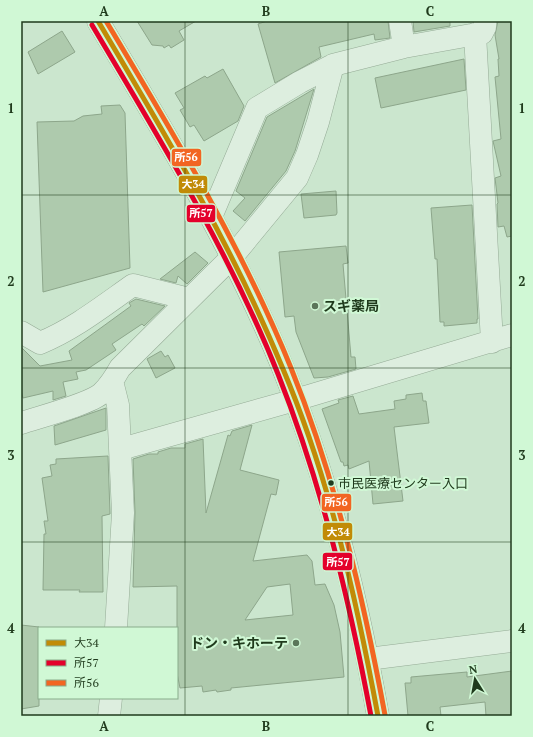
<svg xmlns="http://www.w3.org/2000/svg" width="533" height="737" viewBox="0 0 533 737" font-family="'PT Serif','Noto Sans JP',serif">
	<rect width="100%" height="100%" fill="#cbe6ce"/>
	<path fill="#aecaad" stroke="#8da68b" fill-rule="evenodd" d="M 137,21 L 196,21 L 179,31 L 184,40 L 171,48 L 169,45 L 164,48 L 163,46 L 152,45 Z
		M 267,21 L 388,21 L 390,38 L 375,40 L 374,34 L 319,47 L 321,57 L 275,83 L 258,24 Z
		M 413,21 L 450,21 L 450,26 L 414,32 Z
		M 498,21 L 512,21 L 512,236 L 507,237 L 504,226 L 498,227 L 497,204 L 498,203 L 495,178 L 501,176 L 493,141 L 501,139 L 495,77 L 499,76 L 498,59 L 499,59 L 495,35 Z
		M 62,31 L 75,52 L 38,74 L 28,52 Z
		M 464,59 L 466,90 L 381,108 L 375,78 Z
		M 223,69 L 244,106 L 238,121 L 204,141 L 194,125 L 190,127 L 180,110 L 184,108 L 175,93 L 205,76 L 207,78 Z
		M 314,89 L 295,151 L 286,171 L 245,221 L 233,211 L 245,198 L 236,191 L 267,117 Z
		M 120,105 L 125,113 L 130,268 L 43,292 L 37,122 L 74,121 L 83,116 L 102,114 L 101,106 Z
		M 336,191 L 337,213 L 336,215 L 304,218 L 301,194 Z
		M 472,205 L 478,319 L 477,319 L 477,323 L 444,326 L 444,322 L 440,322 L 437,259 L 435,259 L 431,208 Z
		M 346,246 L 348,263 L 343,264 L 351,357 L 355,357 L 356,369 L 328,377 L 314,378 L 296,332 L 294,316 L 285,317 L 279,252 Z
		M 195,252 L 208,263 L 187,284 L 178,276 L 176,283 L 160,279 Z
		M 136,299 L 165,306 L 144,326 L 142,324 L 112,344 L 116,350 L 86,370 L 76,372 L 78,379 L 63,382 L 66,396 L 53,400 L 53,391 L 23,398 L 21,390 L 21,347 L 40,366 L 72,360 L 69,351 L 131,306 L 129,303 Z
		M 161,351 L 165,357 L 168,355 L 175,368 L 156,378 L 147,359 Z
		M 422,393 L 423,401 L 426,401 L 429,423 L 394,427 L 403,501 L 373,504 L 369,461 L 349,469 L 348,465 L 344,466 L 343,462 L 341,462 L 322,409 L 339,403 L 338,400 L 353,396 L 359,414 L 395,409 L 394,401 L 406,399 L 406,395 Z
		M 106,408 L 106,430 L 55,445 L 54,426 Z
		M 252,425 L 240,470 L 279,480 L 276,495 L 271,494 L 253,561 L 307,555 L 312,561 L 315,585 L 325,584 L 334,605 L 340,632 L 344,677 L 231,688 L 231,690 L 217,692 L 216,690 L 203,692 L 202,686 L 180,688 L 177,673 L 177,586 L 133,587 L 135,512 L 133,459 L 149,454 L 158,454 L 158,452 L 171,448 L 185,448 L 185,444 L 203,439 L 206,513 L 228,435 L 230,436 L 232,431 ZM 290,584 L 293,615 L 245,620 L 267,587 Z
		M 108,456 L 110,513 L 110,514 L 102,516 L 103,592 L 79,592 L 80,590 L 43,590 L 44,534 L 46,534 L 44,521 L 48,521 L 42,478 L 52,476 L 50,465 L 56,464 L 56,459 Z
		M 21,625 L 39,627 L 39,706 L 21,709 Z
		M 512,671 L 512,716 L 486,716 L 485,702 L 440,707 L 441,716 L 408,716 L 405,683 L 411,683 L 411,677 L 467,672 L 467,677 Z"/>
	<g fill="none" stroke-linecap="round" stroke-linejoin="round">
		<g stroke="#95ab96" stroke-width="23">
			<path id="minor" d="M 98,21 C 157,120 216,218 264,324 C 320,447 355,583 378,716
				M 400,21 L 404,47
				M 475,34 L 492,342
				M 211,217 L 257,108 L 300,82 L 333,65
				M 21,332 L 40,343 C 74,329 103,306 133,285 L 189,299
				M 112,381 L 118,405 L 123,513 L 116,628
				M 21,423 C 39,417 90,404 102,393 C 110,385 115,377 120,368 L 232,257 L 297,178 L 307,155 L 318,122 L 333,65 L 404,47 L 482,33 L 485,27 L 485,21
				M 121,449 L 295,400 L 512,335
				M 368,659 L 512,641
				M 109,716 L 111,698"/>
		</g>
		<use href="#minor" stroke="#ddeedf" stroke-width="22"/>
		<g stroke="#d0f8d5" stroke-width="8">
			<path id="bus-1" d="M 98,21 C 165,134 233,247 283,369 C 330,480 356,598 378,716"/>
		</g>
		<g stroke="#d0f8d5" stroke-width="8">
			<path id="bus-2" d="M 92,25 C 159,138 229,251 278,374 C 322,485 349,599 371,716"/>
		</g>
		<g stroke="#d0f8d5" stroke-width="8">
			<path id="bus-3" d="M 106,21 C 173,133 242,247 291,368 C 336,480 363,597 385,715"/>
		</g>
		<use href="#bus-1" stroke="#c18b07" stroke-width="5"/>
		<use href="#bus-2" stroke="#e4002b" stroke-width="5"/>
		<use href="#bus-3" stroke="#f26522" stroke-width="5"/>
	</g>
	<path fill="none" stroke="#1f3a1c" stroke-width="1" stroke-opacity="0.55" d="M 185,21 L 185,716M 348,21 L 348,716M 21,195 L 512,195M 21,368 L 512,368M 21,542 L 512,542"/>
	<g fill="#5b765a" stroke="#d0f8d5" stroke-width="1.5">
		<circle cx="315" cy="306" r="4"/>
		<circle cx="296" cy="643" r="4"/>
	</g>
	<circle fill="#1f3a1c" stroke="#d0f8d5" stroke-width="1.5" cx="331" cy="483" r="3.5"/>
	<g text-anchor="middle" stroke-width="4" stroke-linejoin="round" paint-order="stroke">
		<g font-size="13" fill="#1f3a1c" stroke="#d0f8d5" text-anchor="start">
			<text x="338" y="488">市民医療センター入口</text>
		</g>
		<g font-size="14" font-weight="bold" fill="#1f3a1c" stroke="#d0f8d5" text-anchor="start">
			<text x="323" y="311">スギ薬局</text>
			<text x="288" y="648" text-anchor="end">ドン・キホーテ</text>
		</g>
	</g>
	<g stroke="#d0f8d5" stroke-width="1.5">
		<rect x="171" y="148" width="31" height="19" rx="4" fill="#f26522"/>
		<rect x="178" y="175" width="30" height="19" rx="4" fill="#c18b07"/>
		<rect x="186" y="204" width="30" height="19" rx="4" fill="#e4002b"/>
		<rect x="321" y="493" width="31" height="19" rx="4" fill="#f26522"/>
		<rect x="322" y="522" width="31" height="19" rx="4" fill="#c18b07"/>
		<rect x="322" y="552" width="31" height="19" rx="4" fill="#e4002b"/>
	</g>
	<g font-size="11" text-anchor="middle" font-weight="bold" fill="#fff">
		<text x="186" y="161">所56</text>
		<text x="193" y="188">大34</text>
		<text x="201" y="217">所57</text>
		<text x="336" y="506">所56</text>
		<text x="338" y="536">大34</text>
		<text x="338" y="566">所57</text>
	</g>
	<rect width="533" height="737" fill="none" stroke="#d0f8d5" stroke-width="44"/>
	<rect x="38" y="627" width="140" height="72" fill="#d0f8d5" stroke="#89ac8b"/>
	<rect x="46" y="640" width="20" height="6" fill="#c18b07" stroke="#89ac8b"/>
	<text x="74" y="647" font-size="12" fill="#1f3a1c">大34</text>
	<rect x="46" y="660" width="20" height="6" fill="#e4002b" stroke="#89ac8b"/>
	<text x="74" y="667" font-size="12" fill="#1f3a1c">所57</text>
	<rect x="46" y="680" width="20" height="6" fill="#f26522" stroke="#89ac8b"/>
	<text x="74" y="687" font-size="12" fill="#1f3a1c">所56</text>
	<g transform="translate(475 679) rotate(349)" stroke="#d0f8d5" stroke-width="3" paint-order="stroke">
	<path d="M0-3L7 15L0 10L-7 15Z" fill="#1f3a1c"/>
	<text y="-6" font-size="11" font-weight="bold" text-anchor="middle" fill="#1f3a1c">N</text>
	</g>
	<rect x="22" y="22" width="489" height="693" fill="none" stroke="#1f3a1c" stroke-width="1.5"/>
	<g font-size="13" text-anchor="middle" font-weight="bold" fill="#1f3a1c">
		<text x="104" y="16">A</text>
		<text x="266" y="16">B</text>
		<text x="430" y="16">C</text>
		<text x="11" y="113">1</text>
		<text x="522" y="113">1</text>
		<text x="11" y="286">2</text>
		<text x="522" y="286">2</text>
		<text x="11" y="460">3</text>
		<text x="522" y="460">3</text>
		<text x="11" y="633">4</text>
		<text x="522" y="633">4</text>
		<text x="104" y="731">A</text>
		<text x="266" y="731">B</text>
		<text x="430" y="731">C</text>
	</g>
</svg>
